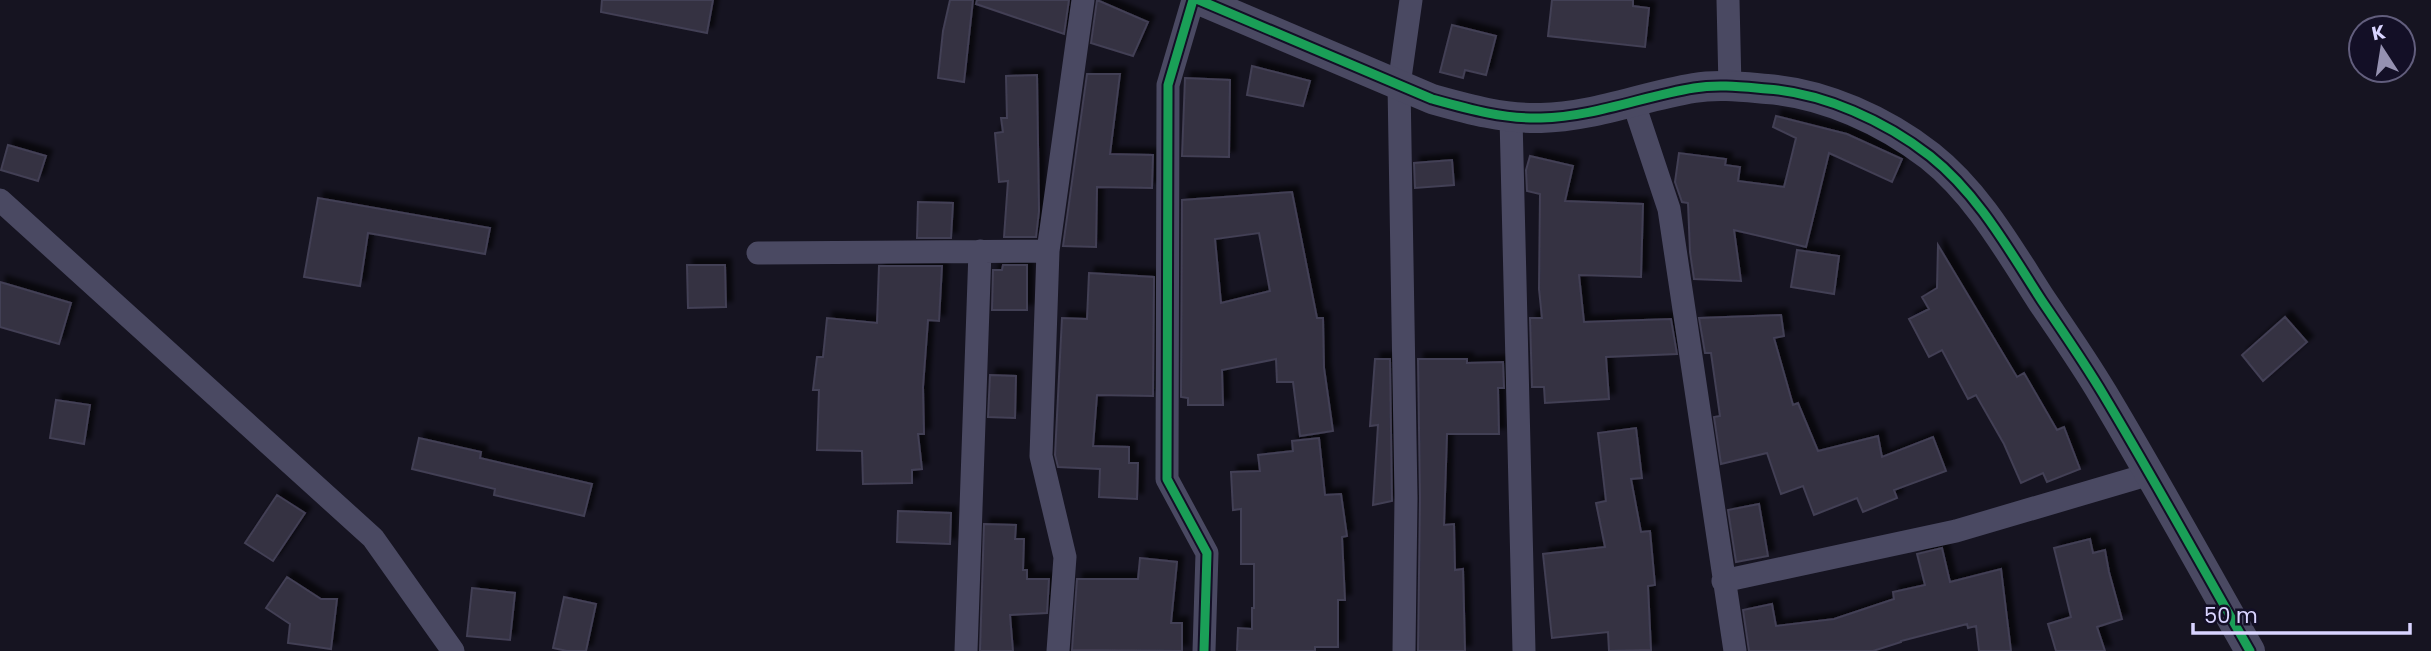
<svg xmlns="http://www.w3.org/2000/svg" width="2431" height="651" viewBox="0 0 2431 651" font-family="Poppins,sans-serif">
	<defs>
		<filter id="shadow"><feDropShadow dx="6" dy="-6" stdDeviation="2" flood-color="#0009"/></filter>
	</defs>
	<rect width="100%" height="100%" fill="#161421"/>
	<path fill="#343243" stroke="#433f54" stroke-width="2" fill-rule="evenodd" filter="url(#shadow)" d="M 602,0 L 713,0 L 707,33 L 601,12 Z
		M 950,0 L 973,0 L 964,82 L 938,78 L 943,31 Z
		M 977,0 L 1069,0 L 1064,34 L 976,4 Z
		M 1097,0 L 1148,22 L 1133,56 L 1091,43 Z
		M 1552,0 L 1633,0 L 1633,6 L 1649,8 L 1645,47 L 1548,36 Z
		M 1452,25 L 1496,36 L 1486,75 L 1465,70 L 1463,78 L 1440,72 Z
		M 1252,66 L 1310,81 L 1303,106 L 1247,95 Z
		M 1087,74 L 1120,74 L 1110,154 L 1153,155 L 1152,188 L 1097,187 L 1096,247 L 1063,246 Z
		M 1037,75 L 1039,211 L 1036,237 L 1004,237 L 1008,181 L 999,182 L 995,133 L 1003,132 L 1001,118 L 1007,118 L 1006,76 Z
		M 1185,78 L 1230,80 L 1229,157 L 1182,156 Z
		M 1776,116 L 1847,134 L 1902,159 L 1892,182 L 1829,153 L 1806,247 L 1734,230 L 1741,281 L 1694,279 L 1690,252 L 1688,203 L 1682,202 L 1675,182 L 1679,153 L 1726,159 L 1725,165 L 1740,167 L 1738,181 L 1784,187 L 1796,138 L 1773,127 Z
		M 8,145 L 46,156 L 38,181 L 1,170 Z
		M 1530,156 L 1573,166 L 1565,201 L 1643,204 L 1641,277 L 1579,275 L 1584,322 L 1671,319 L 1677,354 L 1606,357 L 1609,399 L 1545,403 L 1544,387 L 1532,387 L 1530,318 L 1542,318 L 1539,289 L 1540,194 L 1527,191 L 1526,170 Z
		M 1452,160 L 1454,185 L 1415,188 L 1414,163 Z
		M 1292,192 L 1317,318 L 1323,318 L 1324,368 L 1333,431 L 1300,436 L 1293,382 L 1277,382 L 1276,359 L 1222,370 L 1223,405 L 1188,405 L 1188,398 L 1181,397 L 1182,200 ZM 1259,233 L 1270,291 L 1221,303 L 1215,239 Z
		M 318,198 L 490,228 L 485,254 L 368,233 L 360,286 L 304,277 Z
		M 918,202 L 953,203 L 951,238 L 917,238 Z
		M 1938,245 L 2017,377 L 2024,373 L 2057,430 L 2064,427 L 2080,469 L 2047,482 L 2043,473 L 2021,483 L 2004,444 L 1976,395 L 1968,399 L 1942,350 L 1929,357 L 1909,319 L 1929,309 L 1922,297 L 1937,288 Z
		M 1797,250 L 1839,256 L 1834,294 L 1791,287 Z
		M 687,265 L 725,265 L 726,307 L 688,308 Z
		M 1003,265 L 1027,265 L 1027,310 L 992,310 L 993,270 L 1002,270 Z
		M 879,266 L 942,266 L 939,321 L 928,320 L 923,387 L 924,434 L 918,434 L 922,469 L 912,470 L 912,483 L 863,484 L 862,451 L 817,450 L 819,390 L 813,390 L 817,357 L 823,357 L 827,318 L 877,323 Z
		M 1089,273 L 1154,277 L 1153,396 L 1097,395 L 1093,446 L 1129,447 L 1129,463 L 1138,463 L 1137,499 L 1099,497 L 1100,469 L 1058,467 L 1055,455 L 1062,318 L 1087,319 Z
		M 0,282 L 71,303 L 59,344 L 0,327 Z
		M 1781,315 L 1784,336 L 1774,338 L 1793,405 L 1798,403 L 1818,451 L 1878,436 L 1882,457 L 1933,437 L 1946,471 L 1894,490 L 1897,498 L 1863,512 L 1857,498 L 1814,515 L 1803,486 L 1781,494 L 1767,453 L 1721,464 L 1714,417 L 1720,416 L 1711,353 L 1705,353 L 1699,318 Z
		M 2285,317 L 2307,342 L 2263,381 L 2242,355 Z
		M 1375,359 L 1390,359 L 1392,501 L 1373,505 L 1378,425 L 1370,426 Z
		M 1418,359 L 1467,359 L 1467,363 L 1503,362 L 1504,388 L 1498,388 L 1499,434 L 1447,434 L 1444,525 L 1454,524 L 1455,570 L 1463,569 L 1465,651 L 1418,651 L 1420,498 Z
		M 990,375 L 1016,376 L 1015,418 L 988,417 Z
		M 56,400 L 90,405 L 84,444 L 50,438 Z
		M 1636,428 L 1642,478 L 1631,479 L 1641,532 L 1650,531 L 1655,585 L 1648,586 L 1651,650 L 1609,651 L 1608,632 L 1552,638 L 1543,554 L 1605,547 L 1596,503 L 1606,501 L 1598,433 Z
		M 419,438 L 481,452 L 480,458 L 592,484 L 584,516 L 494,495 L 495,489 L 412,469 Z
		M 1319,438 L 1325,495 L 1341,494 L 1347,536 L 1342,537 L 1345,600 L 1338,600 L 1338,647 L 1315,647 L 1315,651 L 1237,651 L 1238,628 L 1252,629 L 1252,608 L 1254,608 L 1254,564 L 1241,564 L 1241,509 L 1233,510 L 1231,472 L 1260,471 L 1258,455 L 1293,451 L 1292,441 Z
		M 277,495 L 305,513 L 273,561 L 245,543 Z
		M 1759,504 L 1768,556 L 1736,562 L 1728,510 Z
		M 898,511 L 951,513 L 950,544 L 897,542 Z
		M 984,524 L 1016,525 L 1015,539 L 1024,539 L 1023,570 L 1027,570 L 1027,579 L 1049,579 L 1047,613 L 1010,615 L 1013,651 L 980,651 Z
		M 2090,539 L 2093,553 L 2105,550 L 2109,572 L 2122,619 L 2097,627 L 2105,651 L 2056,651 L 2048,624 L 2071,617 L 2054,548 Z
		M 1942,548 L 1950,582 L 2001,569 L 2011,651 L 1979,651 L 1976,626 L 1968,628 L 1967,624 L 1901,641 L 1901,642 L 1873,651 L 1749,651 L 1743,610 L 1772,604 L 1776,626 L 1834,619 L 1894,599 L 1893,592 L 1925,585 L 1917,554 Z
		M 1140,558 L 1177,562 L 1171,623 L 1182,623 L 1182,651 L 1072,650 L 1077,579 L 1138,579 Z
		M 287,577 L 321,599 L 337,599 L 331,649 L 288,643 L 290,624 L 266,608 Z
		M 472,588 L 515,593 L 510,640 L 467,636 Z
		M 564,597 L 596,604 L 586,651 L 567,651 L 553,648 Z"/>
	<g fill="none" stroke-linecap="round" stroke-linejoin="round">
		<path stroke="#4a4962" stroke-width="23" d="M 1193,0 L 1168,85 L 1167,479 L 1207,553 L 1204,651
			M 1728,0 L 1730,87
			M 1633,101 L 1669,209 L 1735,651
			M 1511,118 L 1524,651
			M 0,200 L 373,538 L 453,651
			M 758,253 L 1048,251
			M 1723,581 L 1956,531 L 2150,474
			M 966,651 L 980,251
			M 1058,651 L 1065,557 L 1041,456 L 1048,251 L 1083,0
			M 1404,651 L 1406,498 L 1399,85 L 1411,0"/>
		<path stroke="#4a4962" stroke-width="30" d="M 1199,0 L 1432,99 C 1468,109 1503,119 1541,118 C 1593,117 1644,96 1694,88 C 1718,84 1743,87 1767,89 C 1824,93 1885,121 1930,156 C 1978,194 2009,250 2042,301 C 2063,332 2084,362 2103,394 C 2154,479 2201,565 2250,651"/>
		<g stroke="#130f26" stroke-width="13">
			<path id="cycleway" d="M 1193,0 L 1168,85 L 1167,479 L 1207,553 L 1204,651
				M 1199,0 L 1432,99 C 1468,109 1503,119 1541,118 C 1593,117 1644,96 1694,88 C 1718,84 1743,87 1767,89 C 1824,93 1885,121 1930,156 C 1978,194 2009,250 2042,301 C 2063,332 2084,362 2103,394 C 2154,479 2201,565 2250,651"/>
		</g>
		<use href="#cycleway" stroke="#1a9f57" stroke-width="9"/>
	</g>
	<g transform="translate(2382 49) rotate(348)"><circle r="33" fill="#130f26" stroke="#625e7d" stroke-width="2"/>
	<path d="M0-5L12 26L0 18L-12 26Z" fill="#9591b1"/>
	<text y="-10" font-size="19" font-weight="bold" text-anchor="middle" fill="#d9d4ff">K</text>
	</g>
	<path d="M2193 623v10h217v-10" fill="none" stroke="#d9d4ff" stroke-width="3.5"/>
	<text x="2204" y="623" font-size="21" fill="#d9d4ff" stroke="#130f26" stroke-width="5" paint-order="stroke">50 m</text>
</svg>
